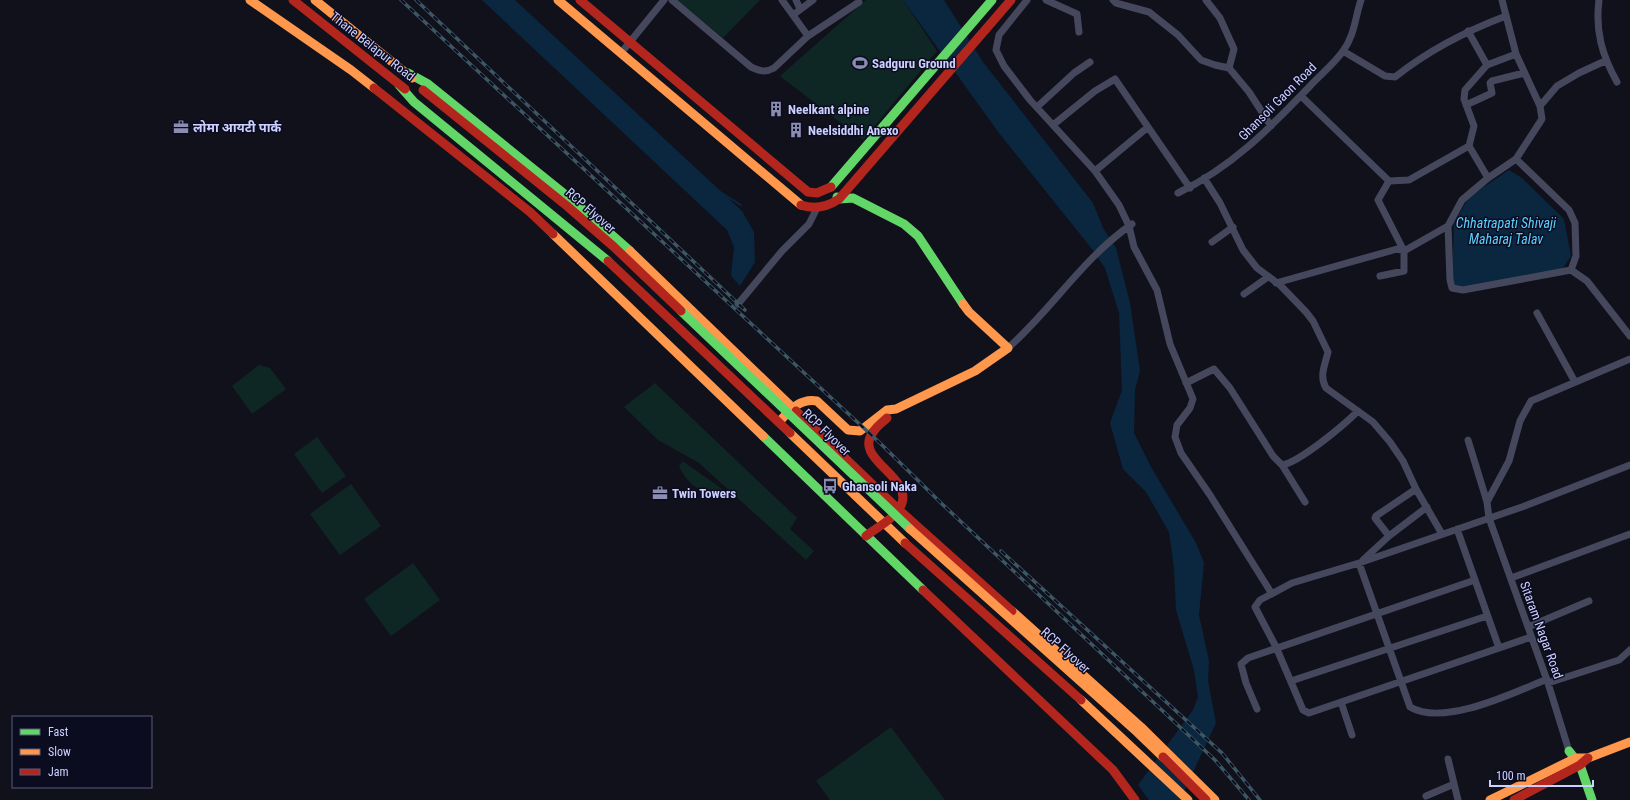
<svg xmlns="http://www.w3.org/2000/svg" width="1630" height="800" viewBox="0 0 1630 800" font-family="'Roboto Condensed','Noto Sans Devanagari',sans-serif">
	<rect width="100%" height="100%" fill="#11111c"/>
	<path fill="#0f2724" d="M 677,0 L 760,0 L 723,38 Z
		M 866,0 L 903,0 L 937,51 L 863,140 L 780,76 Z
		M 259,365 L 270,368 L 286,389 L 252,414 L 232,386 Z
		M 655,383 L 797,518 L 790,529 L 814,551 L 806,560 L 699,463 L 658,440 L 624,407 Z
		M 317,437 L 346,476 L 322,493 L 294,454 Z
		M 682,462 L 684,462 L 722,489 L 723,493 C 703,495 687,485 679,466 Z
		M 351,484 L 381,526 L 340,555 L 310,514 Z
		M 413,563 L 440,600 L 391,636 L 364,599 Z
		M 891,727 L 945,800 L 830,800 L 816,781 Z"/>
	<path fill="#0a273f" d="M 482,0 L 515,0 L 742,211 L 754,232 L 755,262 L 740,286 L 731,276 L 734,247 L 727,230 Z
		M 903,0 L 944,0 L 983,62 L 1093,203 L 1103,228 L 1116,248 L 1130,303 L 1140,371 L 1135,390 L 1134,433 L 1151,467 L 1196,543 L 1204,563 L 1199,615 L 1209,661 L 1208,681 L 1216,723 L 1180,800 L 1149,800 L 1138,785 L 1193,710 L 1198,697 L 1194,670 L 1176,610 L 1174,568 L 1169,532 L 1146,492 L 1123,469 L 1110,423 L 1122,390 L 1119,313 L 1105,268 L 1092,249 L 999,133 Z
		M 1509,170 L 1522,178 L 1564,219 L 1571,256 L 1561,271 L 1459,288 L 1454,286 L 1452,282 L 1454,223 L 1469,197 Z"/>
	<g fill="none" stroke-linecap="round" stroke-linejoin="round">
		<path stroke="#0a273f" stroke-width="2" d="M 720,192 L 741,205"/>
		<path stroke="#45485d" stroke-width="7" d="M 672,0 L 751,67 C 760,71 765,73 774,68 L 808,36 L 859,2
			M 782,0 L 808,36
			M 796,0 L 800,9
			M 1027,0 L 999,35 L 996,50 L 1004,66 L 1030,100 L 1095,171 L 1119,205 L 1129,226 L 1134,247 L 1157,290 L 1170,344 L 1193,399 L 1190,408 L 1177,425 L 1175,437 L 1181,453 L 1210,495 L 1272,594
			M 1046,0 L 1077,14 L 1079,32
			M 1113,0 L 1116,3 L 1149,12 L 1178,35 L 1201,60 L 1215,65 L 1229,68
			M 1206,0 L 1220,18 L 1234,49 L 1229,68 L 1249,92 L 1271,126
			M 1599,0 C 1595,31 1602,55 1617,82
			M 793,15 L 813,0
			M 1468,31 L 1487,65
			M 1343,51 L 1385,76 L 1395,77 C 1429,50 1466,31 1506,16
			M 621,53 L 664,0
			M 1301,96 L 1389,181 L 1409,180 L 1469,146 L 1474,126 L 1464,99 L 1465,90 L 1487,65 L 1516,54
			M 1466,105 L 1492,93 L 1490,83 L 1492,81 L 1524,73
			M 1540,106 L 1557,86 L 1579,73 L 1605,61
			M 1037,107 L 1074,73 L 1090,62
			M 1053,125 L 1095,91 L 1115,79 L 1190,188
			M 1469,146 L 1488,178
			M 1516,159 L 1569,210 L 1575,223 L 1576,256 L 1571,270
			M 1095,171 L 1148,127
			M 1204,178 L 1220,203 L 1243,250 L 1257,268 L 1280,285 L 1306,312 L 1313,321 L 1328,352 C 1325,365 1319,376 1326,388 L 1373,422 L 1390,442 L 1403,461 L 1416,489 L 1442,534
			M 1178,193 C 1232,167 1269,129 1310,86 C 1320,75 1334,64 1343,51 C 1355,35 1355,17 1361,0
			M 1448,226 L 1450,280 L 1452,288 L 1463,290 L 1571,270 L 1587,281 L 1630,336
			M 1212,242 L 1233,227
			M 1380,276 L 1404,271 L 1404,251 L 1448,226 L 1462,200 L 1488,178 L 1516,159 L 1542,119 L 1540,106 L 1516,54 L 1502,0
			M 1276,283 L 1397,249 L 1404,251 L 1378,200 L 1389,181
			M 1244,294 L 1268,277
			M 738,304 L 782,251 L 809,224 L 817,208
			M 1537,313 L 1575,382
			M 1008,348 C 1052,309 1083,258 1132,224
			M 1186,383 L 1214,369 L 1230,388 L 1273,456 L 1282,465 C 1300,462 1344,425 1358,411
			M 1468,440 L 1487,502 L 1489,518 L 1548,683 L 1569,751
			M 1282,465 L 1305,502
			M 1487,502 L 1509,461 L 1520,421 L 1531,401 L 1630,359
			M 1457,529 L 1499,648
			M 1389,536 L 1375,518 L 1376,516 L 1416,489
			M 1363,560 L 1389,536 L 1427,507
			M 1359,563 L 1410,707 C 1444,727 1513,693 1547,679
			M 1511,578 L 1630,534
			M 1528,627 L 1589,601
			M 1531,637 L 1309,713 L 1303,710 L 1276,647 L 1255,607 L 1260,600 L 1292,583 L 1359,563 L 1522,507 L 1630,465
			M 1291,681 L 1487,616
			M 1548,683 L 1619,660 L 1630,650
			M 1341,702 L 1352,735
			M 1257,709 L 1246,683 L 1241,664 L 1248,658 L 1475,580
			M 1448,759 L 1458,800
			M 1426,796 L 1454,784"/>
		<path stroke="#63d668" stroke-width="9" d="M 408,73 L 428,84 L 572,200 L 630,251
			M 399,85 L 414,102 L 608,261
			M 831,187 L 992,0
			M 837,197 L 839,199 L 853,198 L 904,224 L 918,236 L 963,304
			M 763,436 L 923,590
			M 1569,751 L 1580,765 L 1592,800"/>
		<path stroke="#ff974d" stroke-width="9" d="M 250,0 L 351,70 L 374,88
			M 315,0 L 412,78
			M 558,0 L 801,205
			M 553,234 L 763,436
			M 630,251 L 796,411
			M 779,422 C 790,410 800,398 817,401 L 848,430 L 860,431 L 887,410 L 896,409 L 975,371 L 1008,348 L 969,312 L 963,304
			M 790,433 L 905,543
			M 1012,611 L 1141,727 L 1215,800
			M 1081,700 L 1188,800
			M 1490,800 L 1576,758 L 1588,758 L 1630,742"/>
		<path stroke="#b3261e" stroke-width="9" d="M 293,0 L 405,89
			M 580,0 L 808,192 L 817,193 L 831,187
			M 374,88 L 530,212 L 553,234
			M 801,205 C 815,210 827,207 839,199 L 1011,0
			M 608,261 L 790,433
			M 796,411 L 898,509 L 1012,611
			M 866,536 C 877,527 897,518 902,503 C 911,475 851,458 874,431 C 877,426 883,422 887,418
			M 905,543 L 1081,700
			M 923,590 L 1113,770 L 1135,800
			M 1514,800 L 1580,765 L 1588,758"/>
		<g stroke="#3c5762" stroke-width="3.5">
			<path id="rail" d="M 401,0 L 880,443 L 941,503 L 1215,760 L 1249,800
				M 416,0 L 745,310
				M 1001,551 L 1222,753 L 1260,800"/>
		</g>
		<use href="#rail" stroke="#0c0c21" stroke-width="2" stroke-dasharray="6" stroke-linecap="butt"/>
		<path stroke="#63d668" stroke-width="9" d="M 681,311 L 910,529"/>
		<path stroke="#ff974d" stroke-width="9" d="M 910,529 L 1137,732 L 1163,757"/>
		<path stroke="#b3261e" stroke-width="9" d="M 423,90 L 567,206 L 614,247 L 681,311
			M 1163,757 L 1206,800"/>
	</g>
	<defs>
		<g id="stadium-bare" transform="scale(1.2)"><path d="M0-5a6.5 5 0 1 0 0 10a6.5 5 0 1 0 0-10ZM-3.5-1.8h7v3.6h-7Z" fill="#8b8db0" stroke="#0c0c21" stroke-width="2.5" paint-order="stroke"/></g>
		<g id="building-bare" transform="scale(1.2)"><path d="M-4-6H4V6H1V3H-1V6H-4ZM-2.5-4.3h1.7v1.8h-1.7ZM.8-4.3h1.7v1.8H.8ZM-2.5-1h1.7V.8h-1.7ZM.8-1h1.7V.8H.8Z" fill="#8b8db0" stroke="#0c0c21" stroke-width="2.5" paint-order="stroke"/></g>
		<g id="office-bare" transform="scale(1.2)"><path d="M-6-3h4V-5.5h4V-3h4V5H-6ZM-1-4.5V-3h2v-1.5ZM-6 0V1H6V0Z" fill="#8b8db0" stroke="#0c0c21" stroke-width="2.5" paint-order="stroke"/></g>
		<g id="bus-bare" transform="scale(1.2)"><path d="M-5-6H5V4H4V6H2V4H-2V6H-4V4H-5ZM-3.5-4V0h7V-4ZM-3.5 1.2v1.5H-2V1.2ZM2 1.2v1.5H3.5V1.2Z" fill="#8b8db0" stroke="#0c0c21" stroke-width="2.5" paint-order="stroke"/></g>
	</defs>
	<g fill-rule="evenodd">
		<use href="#stadium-bare" x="860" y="63"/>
		<use href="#building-bare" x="776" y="109"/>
		<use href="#office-bare" x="181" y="127"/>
		<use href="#building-bare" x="796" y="130"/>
		<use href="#bus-bare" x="830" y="486"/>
		<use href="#office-bare" x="660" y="493"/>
	</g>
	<g text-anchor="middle" stroke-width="3" stroke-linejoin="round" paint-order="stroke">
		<g font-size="13" fill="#ccd0ff" stroke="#0c0c21">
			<text transform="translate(373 46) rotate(38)" y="5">Thane Belapur Road</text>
			<text transform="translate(1277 101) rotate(-45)" y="5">Ghansoli Gaon Road</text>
			<text transform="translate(591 210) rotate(41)" y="5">RCP Flyover</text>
			<text transform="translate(827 432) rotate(44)" y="5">RCP Flyover</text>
			<text transform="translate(1542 630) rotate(70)" y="5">Sitaram Nagar Road</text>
			<text transform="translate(1066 650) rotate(42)" y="5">RCP Flyover</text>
		</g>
		<g font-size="13" font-weight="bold" fill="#ccd0ff" stroke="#0c0c21" text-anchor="start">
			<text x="872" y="68">Sadguru Ground</text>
			<text x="788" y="114">Neelkant alpine</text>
			<text x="193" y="132">लोमा आयटी पार्क</text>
			<text x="808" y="135">Neelsiddhi Anexo</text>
			<text x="842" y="491">Ghansoli Naka</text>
			<text x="672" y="498">Twin Towers</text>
		</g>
		<g font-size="14" font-style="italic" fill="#5ad1ff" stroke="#0c0c21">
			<text x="1506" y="228">Chhatrapati Shivaji<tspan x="1506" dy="16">Maharaj Talav</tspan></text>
		</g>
	</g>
	<rect x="12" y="716" width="140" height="72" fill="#0c0c21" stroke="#595a7a"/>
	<rect x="20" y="729" width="20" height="6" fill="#63d668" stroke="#595a7a"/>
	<text x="48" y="736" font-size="12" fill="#ccd0ff">Fast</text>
	<rect x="20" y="749" width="20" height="6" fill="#ff974d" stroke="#595a7a"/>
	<text x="48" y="756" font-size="12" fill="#ccd0ff">Slow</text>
	<rect x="20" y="769" width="20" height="6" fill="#b3261e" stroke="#595a7a"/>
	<text x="48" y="776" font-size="12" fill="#ccd0ff">Jam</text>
	<path d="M1490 780v6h103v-6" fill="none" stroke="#ccd0ff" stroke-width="2"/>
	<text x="1496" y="780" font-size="12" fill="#ccd0ff" stroke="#0c0c21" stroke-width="3" paint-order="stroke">100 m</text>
</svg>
